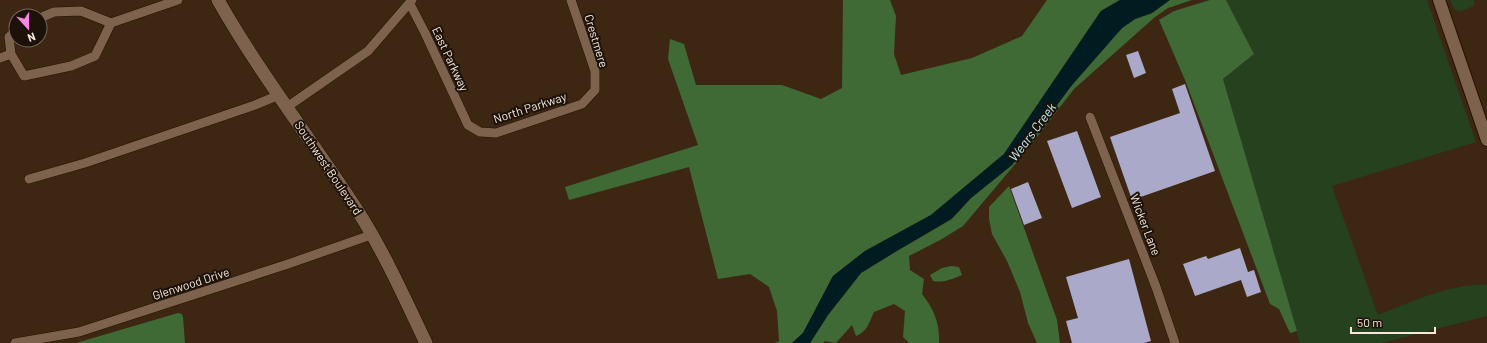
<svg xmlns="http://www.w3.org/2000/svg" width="1487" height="343" viewBox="0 0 1487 343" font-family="Barlow,sans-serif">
	<rect width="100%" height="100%" fill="#3d2712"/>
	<path fill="#25411e" d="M 1226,0 L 1427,0 L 1476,142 L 1332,186 L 1378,315 C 1411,302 1452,283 1487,285 L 1487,316 L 1381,343 L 1300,343 L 1223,79 L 1254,54 Z
		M 1450,0 L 1474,0 L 1474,6 L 1461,11 L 1455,10 Z"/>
	<path fill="#3f6935" d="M 843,0 L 890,0 L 896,16 L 894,54 L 901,75 L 972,58 L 1022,36 L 1047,0 L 1120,0 L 1101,11 L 1004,154 L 931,215 L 865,251 L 833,276 L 803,333 L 792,343 L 775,343 L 779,341 L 777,311 L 769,287 L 750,274 L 718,279 L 689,167 L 569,200 L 565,187 L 698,145 L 668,59 L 670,39 L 684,44 L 696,85 L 782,85 L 821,99 L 842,88 Z
		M 1169,0 L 1192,0 L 1168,8 L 1155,17 L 1074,89 L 1022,156 L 963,226 L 942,239 L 909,256 L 910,270 L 924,279 L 922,294 C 934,309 940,324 939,343 L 909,343 L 903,337 L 905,311 L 894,304 L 874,312 C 869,323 867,332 856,336 L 852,325 L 836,343 L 825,341 L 823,343 L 810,343 L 828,315 L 861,273 L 895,252 L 952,219 L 971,198 L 1012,165 L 1072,85 L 1122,28 L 1135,19 L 1152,13 Z
		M 1210,0 L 1226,0 L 1254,54 L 1223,79 L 1297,331 L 1290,333 L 1279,309 L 1270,304 L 1185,80 L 1159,20 L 1174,11 Z
		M 1009,186 L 1057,320 L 1060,343 L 1037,343 L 1028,323 L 1020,292 L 1007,261 L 992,234 L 989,219 L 989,207 Z
		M 951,266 L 959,267 L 962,275 C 952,279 944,283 933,281 L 930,275 L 942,268 Z
		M 178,313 L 182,314 L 183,317 L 185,343 L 76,343 Z"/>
	<path fill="#001c21" d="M 1120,0 L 1170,0 L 1152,13 L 1135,19 L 1122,28 L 1072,85 L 1012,165 L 971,198 L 951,219 L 895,252 L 861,273 L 828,315 L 810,343 L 792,343 L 803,333 L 833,276 L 865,251 L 931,215 L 1004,154 L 1101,11 Z"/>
	<path fill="#aaa9ca" d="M 1138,51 L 1146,73 L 1134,78 L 1126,55 Z
		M 1185,84 L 1215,171 L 1132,200 L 1110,137 L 1180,113 L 1172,89 Z
		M 1077,131 L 1101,197 L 1072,208 L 1047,141 Z
		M 1028,182 L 1042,218 L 1024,225 L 1011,189 Z
		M 1240,248 L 1248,272 L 1254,270 L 1261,292 L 1247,297 L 1241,280 L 1195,296 L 1183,264 L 1206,256 L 1208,259 Z
		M 1129,259 L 1151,341 L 1144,343 L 1072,343 L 1066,321 L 1078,318 L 1066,277 Z"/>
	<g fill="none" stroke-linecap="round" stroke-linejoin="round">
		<g stroke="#230f00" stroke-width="10">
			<path id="minor" d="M 410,4 L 425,33 L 468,125 L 480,132 L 496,133 L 582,104 L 595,90 L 595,71 L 571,0
				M 111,23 L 178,0
				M 16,31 L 9,37 L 11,54 L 24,76 L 71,66 L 95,56 L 111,23 L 81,11 L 54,12 L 40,18
				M 0,58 L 11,54
				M 287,107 L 368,51 L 412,0
				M 1090,117 L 1156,287 L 1175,343
				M 29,179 L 85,163 L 255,105 L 279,95
				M 15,343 L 79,332 L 288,264 L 371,235"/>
		</g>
		<g stroke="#230f00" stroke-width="14">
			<path id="tertiary" d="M 1439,0 L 1487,140"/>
		</g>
		<g stroke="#230f00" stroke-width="14">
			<path id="secondary" d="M 218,0 C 260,74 313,142 359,213 C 385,254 405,299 426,343"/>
		</g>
		<use href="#minor" stroke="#7d634d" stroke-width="9"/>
		<use href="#tertiary" stroke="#7d634d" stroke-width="12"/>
		<use href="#secondary" stroke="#7d634d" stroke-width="13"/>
	</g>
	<g text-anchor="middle" stroke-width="4" stroke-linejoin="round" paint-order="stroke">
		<g font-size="12" fill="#f7e8db" stroke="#1c1209">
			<text transform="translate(596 41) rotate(73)" y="4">Crestmere</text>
			<text transform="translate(450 59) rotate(65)" y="4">East Parkway</text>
			<text transform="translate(530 108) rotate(-18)" y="4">North Parkway</text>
			<text transform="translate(328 168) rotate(56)" y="4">Southwest Boulevard</text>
			<text transform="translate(1145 225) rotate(69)" y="4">Wicker Lane</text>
			<text transform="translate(191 284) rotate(-18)" y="4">Glenwood Drive</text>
		</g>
		<g font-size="13" font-style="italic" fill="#beecf6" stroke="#1c1209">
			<text transform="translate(1032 132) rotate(-53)" y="5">Wears Creek</text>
		</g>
	</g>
	<g transform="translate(28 28) rotate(159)"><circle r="19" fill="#1c1209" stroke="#74685d"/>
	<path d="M0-3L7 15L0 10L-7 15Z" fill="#fd86e1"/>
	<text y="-6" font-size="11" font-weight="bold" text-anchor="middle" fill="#f7e8db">N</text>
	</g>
	<path d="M1351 327v6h84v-6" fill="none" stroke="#f7e8db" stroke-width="2"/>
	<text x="1357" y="327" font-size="12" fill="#f7e8db" stroke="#1c1209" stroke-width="3" paint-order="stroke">50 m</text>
</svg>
